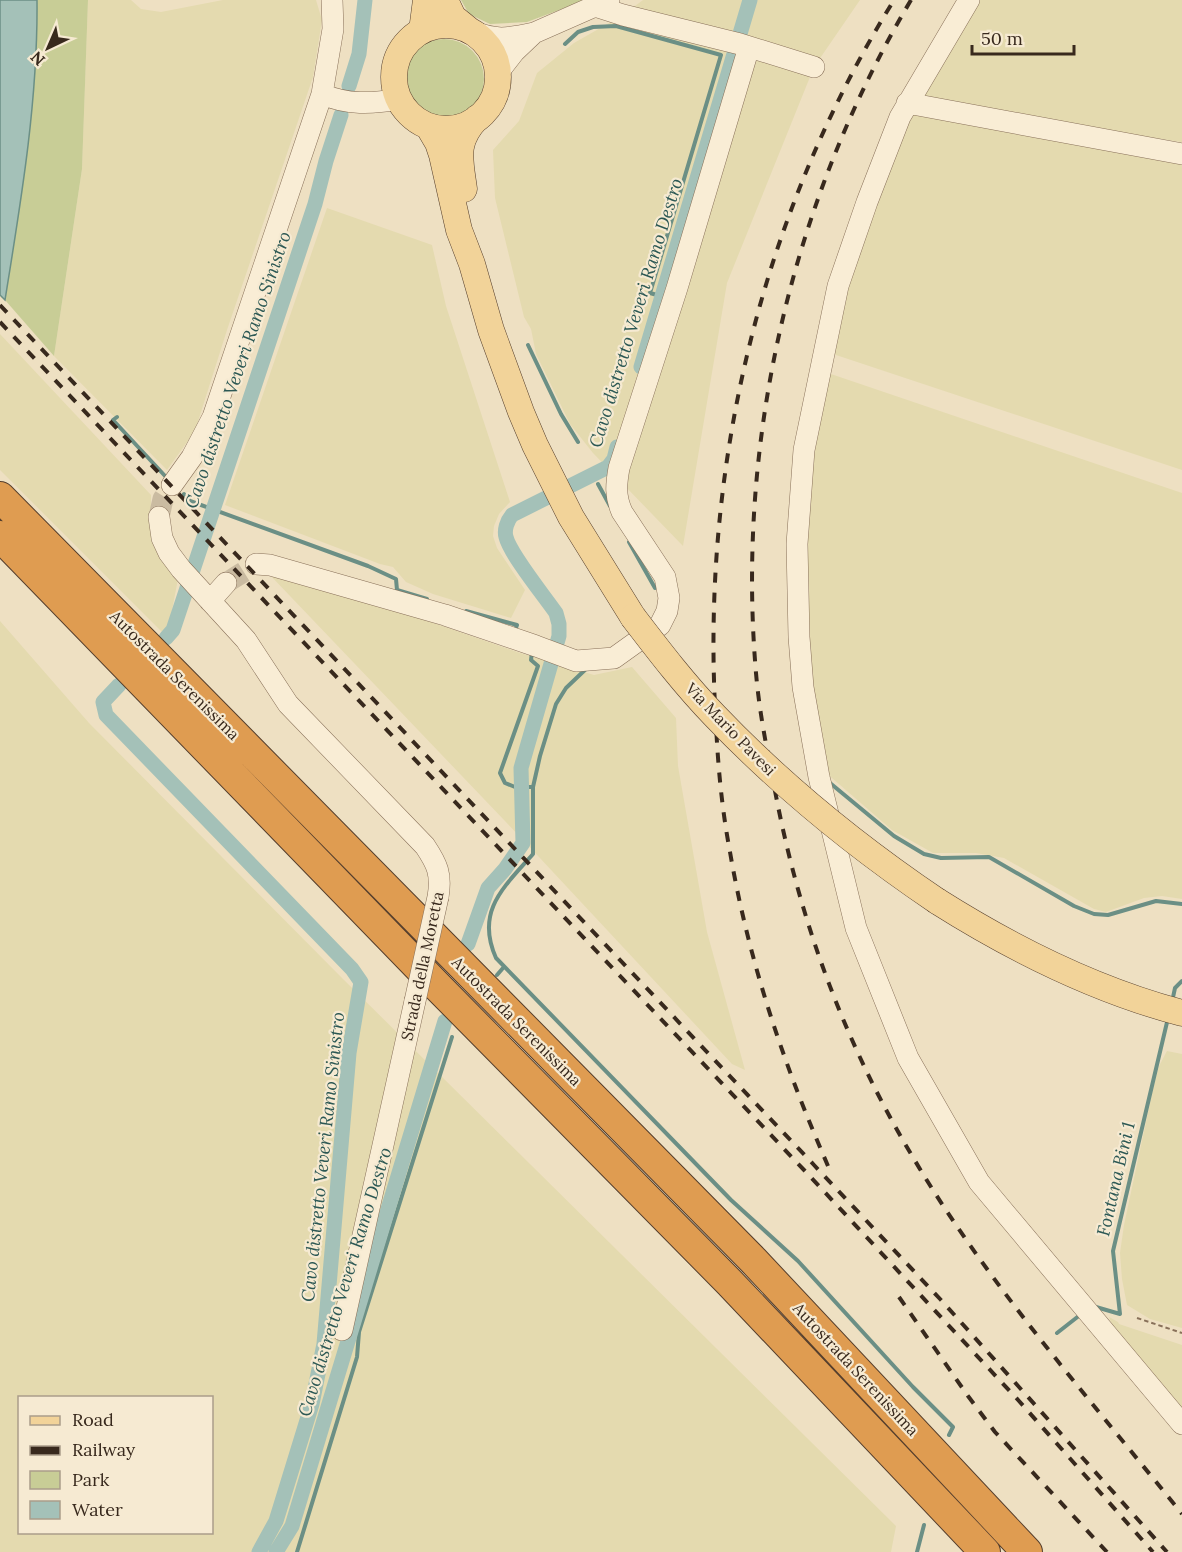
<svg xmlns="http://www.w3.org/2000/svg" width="1182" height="1552" viewBox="0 0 1182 1552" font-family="Lora,serif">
	<rect width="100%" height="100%" fill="#eee0c2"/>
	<path fill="#e4daaf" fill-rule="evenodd" d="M 88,0 L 131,0 L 141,9 L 161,12 L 223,0 L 316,0 L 322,20 L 313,77 L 227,330 L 195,431 L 167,470 L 54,356 L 82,169 Z
		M 643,0 L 860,0 L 814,67 L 727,283 L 683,546 L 593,453 L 570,424 L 536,354 L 531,329 L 524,317 L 495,198 L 493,150 L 519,121 L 537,73 L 574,43 L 623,15 Z
		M 980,0 L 1182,0 L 1182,142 L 908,103 Z
		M 912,114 L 1182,161 L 1182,470 L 830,353 L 854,261 Z
		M 327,208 L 432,245 L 446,306 L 510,502 L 499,514 L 494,526 L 493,536 L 497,548 L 525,590 L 511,618 L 433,594 L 406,582 L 393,567 L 380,564 L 225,505 Z
		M 0,334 L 151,495 L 151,520 L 178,579 L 169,626 L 163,633 L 0,470 Z
		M 825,372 L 1182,493 L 1182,899 L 1162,896 L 1144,898 L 1106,912 L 1094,909 L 1004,858 L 976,853 L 933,853 L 892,830 L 825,772 L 814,706 L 805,584 L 811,463 Z
		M 269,574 L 402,612 L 520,653 L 594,675 L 632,667 L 676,718 L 678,766 L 707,932 L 745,1070 L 732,1064 L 525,842 Z
		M 0,621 L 89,723 L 343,979 L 896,1526 L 891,1552 L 0,1552 ZM 20,1398 L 212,1398 L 212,1532 L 20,1532 Z
		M 1167,1051 L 1182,1054 L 1182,1328 L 1150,1319 L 1127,1305 L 1122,1279 L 1120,1253 L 1124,1225 L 1153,1089 L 1159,1066 Z
		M 1109,1317 L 1118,1322 L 1119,1324 L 1182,1345 L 1182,1415 L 1115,1334 Z"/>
	<path fill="#c8cd96" d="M 37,0 L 88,0 L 82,169 L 54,356 L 5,300 C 21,201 38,101 37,0 Z
		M 461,0 L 586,0 L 527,22 L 490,24 L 469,14 Z
		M404 79a40 40 0 1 1 80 0a40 40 0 1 1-80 0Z"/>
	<path fill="#a4c1b8" stroke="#6b8f85" stroke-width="1.5" d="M 0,0 L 37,0 C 38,101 21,201 5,300 L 0,295 Z"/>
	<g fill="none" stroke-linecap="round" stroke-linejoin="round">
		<path stroke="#6b8f85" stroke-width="4" d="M 565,44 L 578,32 L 593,27 L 616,26 L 721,55 L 650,293 L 657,295
			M 528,345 L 561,414 L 578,442
			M 117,417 L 113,420 L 166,477
			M 598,484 L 610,506
			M 184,494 L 190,501 L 368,566 L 396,579 L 397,590 L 427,599
			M 629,542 L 655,588
			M 466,611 L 517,625 L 514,633
			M 532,652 L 531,660 L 538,666 L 500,773 L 505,783 L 515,787 L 533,787
			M 587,668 L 566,688 L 556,704 L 540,756 L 533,787 L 533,854 C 504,887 475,911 496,958 L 731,1200 L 798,1261 L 913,1387 L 953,1427 L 949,1435
			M 830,783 L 894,836 L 924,854 L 941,858 L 989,857 L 1074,906 L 1094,914 L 1108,915 L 1156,901 L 1182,904
			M 497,975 L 503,968
			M 1172,1002 L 1175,988 L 1182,981
			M 1096,1307 L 1120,1314 L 1113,1251 L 1168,1018
			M 1057,1333 L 1080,1315
			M 297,1552 L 357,1357 L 359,1332 L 452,1037
			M 917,1552 L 924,1525"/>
		<path stroke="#a4c1b8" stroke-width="15" d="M 349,86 L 359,54 L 365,0
			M 641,367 L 750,0
			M 166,638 L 173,630 L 315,204 L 326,161 L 341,115
			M 119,685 L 103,702 L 106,715 L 352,969 L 361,982 L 349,1053 L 324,1344 L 312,1404 L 276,1521 L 259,1552
			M 468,944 L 488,888 L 505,869 L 523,843 L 521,768 L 559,636 L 559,624 L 556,613 C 545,597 510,554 506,537 C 504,530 507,521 512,515 L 608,467 L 614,459 L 617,447
			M 276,1552 L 292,1526 L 445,1021"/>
		<path stroke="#cabba1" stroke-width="21" stroke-dasharray="21 10" stroke-linecap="butt" d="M 159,517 L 163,499 L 172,485
			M 226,583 L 256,564"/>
		<g stroke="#887059" stroke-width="22">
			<path id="minor" d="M 969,0 L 900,117 L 867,202 L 838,286 L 804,450 L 797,544 L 799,637 L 803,687 L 819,777 L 856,928 L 908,1058 L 979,1182 L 1182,1424
				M 598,7 L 623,15 L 740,44 L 814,67
				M 469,30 C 496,41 506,39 534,33 L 609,0
				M 496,90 L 500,70 L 514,52 L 534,33
				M 322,94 C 347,105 372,104 399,99
				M 907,103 L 1182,154
				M 172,485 L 192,457 L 213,417 L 322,94 L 333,29 L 332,0
				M 159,517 L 162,538 L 169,553 L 181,569 L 246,640 L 288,704 L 425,846 C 437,864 442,874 438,897
				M 256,564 L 270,565 L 445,615 L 536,646 L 576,661 L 614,658 L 660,625 L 667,611 L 669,598 L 665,577 L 622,512 C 615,496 616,485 619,468 L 677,288 L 749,47
				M 210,601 L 226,583
				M 342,1330 L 415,1001"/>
		</g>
		<g stroke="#563f2d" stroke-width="27">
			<path id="major" d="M 445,0 L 453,17 L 469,30
				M394 77a52 52 0 1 1 104 0a52 52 0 1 1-104 0Z
				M 422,31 L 426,0
				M 428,126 L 438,143 L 442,155 L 459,230 L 472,264 L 491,330 L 521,412 L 535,445 L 571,517 L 633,617
				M 464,189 C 460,159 454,142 477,118
				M 937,901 C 1013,949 1095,990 1182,1013"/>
		</g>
		<g stroke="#563f2d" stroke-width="32">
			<path id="highway" d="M 0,497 L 753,1260 L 1027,1552
				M 0,536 L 440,989 L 729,1282 L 985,1552"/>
		</g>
		<path stroke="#887059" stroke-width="2" stroke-dasharray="4.5 3" stroke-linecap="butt" d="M 1137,1318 L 1182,1333"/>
		<use href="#minor" stroke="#f9edd5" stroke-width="21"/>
		<use href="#major" stroke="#f2d399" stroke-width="26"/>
		<use href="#highway" stroke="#df9c51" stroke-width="30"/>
		<path stroke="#38291d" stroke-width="4" stroke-dasharray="10 10" stroke-linecap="butt" d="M 911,0 C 792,200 736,441 756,673 C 759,709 766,745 773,780 C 797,913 842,1038 911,1154 C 986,1282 1089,1398 1182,1514
			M 0,305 L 814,1165 L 941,1300 L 1167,1552
			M 0,322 L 805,1171 L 1019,1401 L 1153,1552
			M 828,1166 C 813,1131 798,1095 785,1058 C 761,991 742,922 730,852 C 722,810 718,767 716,724 C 700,471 760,216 894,0
			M 899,1297 L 968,1396 L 995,1432 L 1107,1552"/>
		<g stroke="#887059" stroke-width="22" stroke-linecap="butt">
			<path id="minor-bridge" d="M 415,1001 L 438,897"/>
		</g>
		<g stroke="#563f2d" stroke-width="27" stroke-linecap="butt">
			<path id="major-bridge" d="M 633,617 C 659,651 685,685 715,716 C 782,786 857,847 937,901"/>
		</g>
		<use href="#minor-bridge" stroke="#f9edd5" stroke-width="21"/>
		<use href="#major-bridge" stroke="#f2d399" stroke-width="26"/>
	</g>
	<g text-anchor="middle" stroke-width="4.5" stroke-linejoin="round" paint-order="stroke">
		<g font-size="16" fill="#38291d" stroke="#f6ead2">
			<text transform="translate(175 675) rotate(45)" y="6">Autostrada Serenissima</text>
			<text transform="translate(731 729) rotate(46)" y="6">Via Mario Pavesi</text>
			<text transform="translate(422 966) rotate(-78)" y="6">Strada della Moretta</text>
			<text transform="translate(517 1021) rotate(45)" y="6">Autostrada Serenissima</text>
			<text transform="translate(856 1369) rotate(47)" y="6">Autostrada Serenissima</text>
		</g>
		<g font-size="18" font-style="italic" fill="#2c5854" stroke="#f6ead2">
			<text transform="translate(636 313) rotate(-73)" y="6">Cavo distretto Veveri Ramo Destro</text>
			<text transform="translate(238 370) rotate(-71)" y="6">Cavo distretto Veveri Ramo Sinistro</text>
			<text transform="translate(323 1157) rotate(-84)" y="6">Cavo distretto Veveri Ramo Sinistro</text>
			<text transform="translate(1116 1179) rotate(-77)" y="6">Fontana Bini 1</text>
			<text transform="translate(345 1282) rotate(-73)" y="6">Cavo distretto Veveri Ramo Destro</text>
		</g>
	</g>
	<rect x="18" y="1396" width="195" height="138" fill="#f6ead2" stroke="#aa9d8a" stroke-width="1.5"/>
	<rect x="30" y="1416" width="30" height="9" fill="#f2d399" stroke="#aa9d8a" stroke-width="1.5"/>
	<text x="72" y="1426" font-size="18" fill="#38291d">Road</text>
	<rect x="30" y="1446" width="30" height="9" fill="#38291d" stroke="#aa9d8a" stroke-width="1.5"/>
	<text x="72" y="1456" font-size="18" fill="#38291d">Railway</text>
	<rect x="30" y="1471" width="30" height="18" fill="#c8cd96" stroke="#aa9d8a" stroke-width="1.5"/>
	<text x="72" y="1486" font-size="18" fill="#38291d">Park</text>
	<rect x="30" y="1501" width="30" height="18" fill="#a4c1b8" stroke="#aa9d8a" stroke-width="1.5"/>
	<text x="72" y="1516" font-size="18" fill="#38291d">Water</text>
	<g transform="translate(48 48) rotate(224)" stroke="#f6ead2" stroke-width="4.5" paint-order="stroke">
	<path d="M0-4.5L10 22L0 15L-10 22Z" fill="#38291d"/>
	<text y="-9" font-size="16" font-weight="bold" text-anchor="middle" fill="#38291d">N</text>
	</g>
	<path d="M972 45v9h102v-9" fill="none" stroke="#38291d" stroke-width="3"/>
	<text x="981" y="45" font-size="18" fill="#38291d" stroke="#f6ead2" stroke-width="4.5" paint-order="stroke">50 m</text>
</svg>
